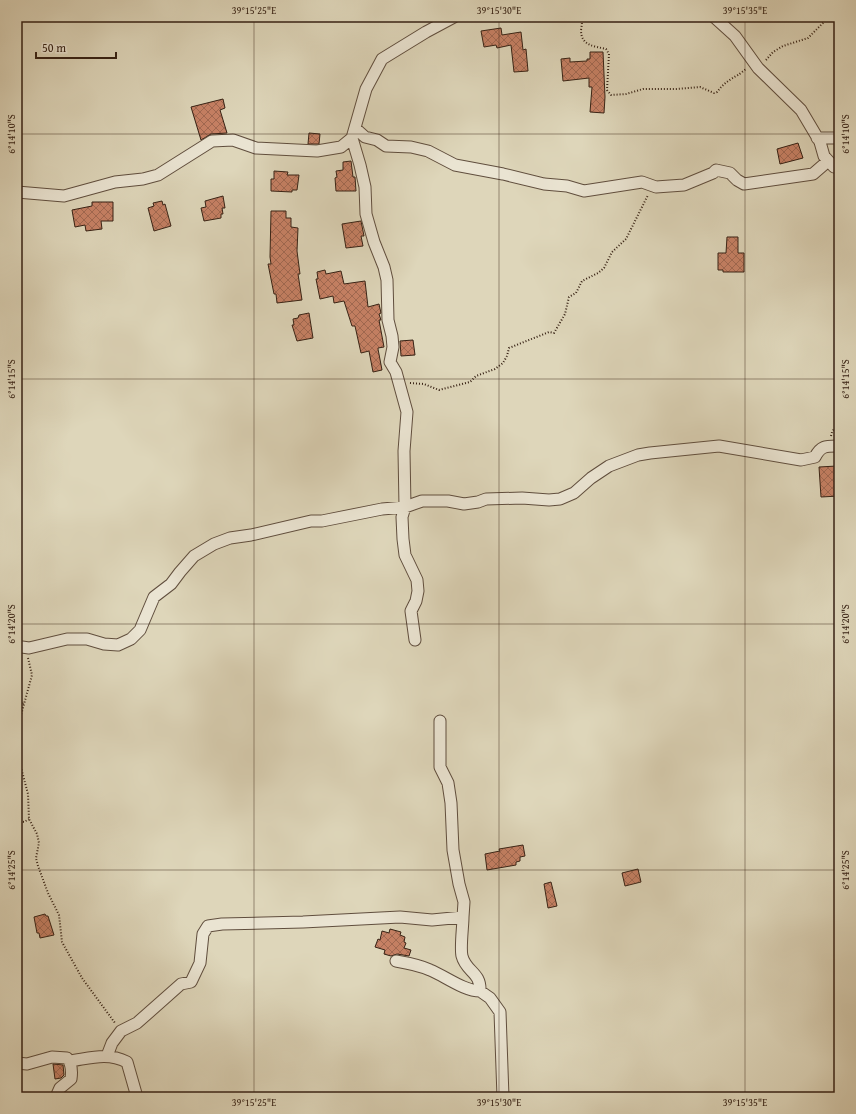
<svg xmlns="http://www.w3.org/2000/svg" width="856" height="1114" viewBox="0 0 856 1114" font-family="'Gentium Book Plus',serif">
	<defs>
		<pattern id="building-cross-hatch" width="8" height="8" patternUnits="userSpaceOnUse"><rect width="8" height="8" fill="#c78165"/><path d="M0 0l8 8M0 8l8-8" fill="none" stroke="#a26952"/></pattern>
	</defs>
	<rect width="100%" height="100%" fill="#ded6ba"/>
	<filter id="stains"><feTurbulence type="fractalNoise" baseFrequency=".005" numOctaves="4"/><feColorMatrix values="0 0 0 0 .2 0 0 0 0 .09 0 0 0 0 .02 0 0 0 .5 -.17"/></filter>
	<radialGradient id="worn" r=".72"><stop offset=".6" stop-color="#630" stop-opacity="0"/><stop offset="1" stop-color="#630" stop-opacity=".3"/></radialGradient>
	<path fill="url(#building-cross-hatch)" stroke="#362114" d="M 501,28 L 502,35 L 521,32 L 523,50 L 526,49 L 528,71 L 514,72 L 511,45 L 497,48 L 496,45 L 484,47 L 481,31 Z
		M 590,52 L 603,52 L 605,97 L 604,113 L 590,112 L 592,87 L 589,87 L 589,78 L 563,81 L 561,59 L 570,58 L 570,62 L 587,61 L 587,59 L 590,59 Z
		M 223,99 L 225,108 L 220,110 L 227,133 L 211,134 L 201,140 L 191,107 Z
		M 309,133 L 320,134 L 319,144 L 308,144 Z
		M 798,143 L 803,158 L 780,164 L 777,149 Z
		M 351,161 L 353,177 L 355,177 L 356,191 L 336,191 L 335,178 L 337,177 L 336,171 L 343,170 L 343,162 Z
		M 274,171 L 288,172 L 287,175 L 299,175 L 297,190 L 292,190 L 292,192 L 271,191 L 271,179 L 274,179 Z
		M 223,196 L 225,208 L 222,208 L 223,214 L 221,214 L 221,218 L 204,221 L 201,208 L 206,207 L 205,201 Z
		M 162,201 L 163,205 L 165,204 L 171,226 L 154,231 L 148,208 L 154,206 L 153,203 Z
		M 92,202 L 113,202 L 113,221 L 101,221 L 102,229 L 86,231 L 85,225 L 75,227 L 72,210 L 92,206 Z
		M 271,211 L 286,211 L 286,218 L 291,218 L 291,227 L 298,228 L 297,251 L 300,274 L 298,274 L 302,300 L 277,303 L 276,294 L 274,294 L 268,264 L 271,264 L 270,257 Z
		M 361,221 L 364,236 L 361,236 L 363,246 L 346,248 L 342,224 Z
		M 727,237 L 738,237 L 738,253 L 744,253 L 744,272 L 723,272 L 723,270 L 718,270 L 718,253 L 726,253 Z
		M 325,270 L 326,274 L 341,271 L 344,284 L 365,281 L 368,307 L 379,304 L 381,313 L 379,314 L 381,320 L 379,320 L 384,347 L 378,348 L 378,349 L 382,370 L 373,372 L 369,351 L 361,353 L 355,326 L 352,326 L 344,301 L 334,303 L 333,296 L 320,299 L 316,279 L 318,279 L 317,272 Z
		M 309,313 L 313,338 L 297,341 L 292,325 L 294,325 L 293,319 L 298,318 L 299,315 Z
		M 413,340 L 415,355 L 401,356 L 400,341 Z
		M 837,466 L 839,496 L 821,497 L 819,467 Z
		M 523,845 L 525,856 L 520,857 L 520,861 L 516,862 L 516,865 L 487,870 L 485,854 L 500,851 L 499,849 Z
		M 638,869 L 641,882 L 625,886 L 622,873 Z
		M 551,882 L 557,906 L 548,908 L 544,884 Z
		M 45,914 L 46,916 L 48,916 L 54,935 L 40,938 L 39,933 L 37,933 L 34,917 Z
		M 390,929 L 401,932 L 400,935 L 405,937 L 404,942 L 406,943 L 404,948 L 411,950 L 409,956 L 397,954 L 391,956 L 384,954 L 385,950 L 375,947 L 378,939 L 380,940 L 382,931 L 389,933 Z
		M 53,1064 L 63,1065 L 64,1075 L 61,1078 L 55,1079 Z"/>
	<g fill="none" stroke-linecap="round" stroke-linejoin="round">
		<g stroke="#604e3e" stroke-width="13">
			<path id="street" d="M 714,17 L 735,36 L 758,68 L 801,110 L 820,142 L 824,156 L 834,167 L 839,168
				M 355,128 L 365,137 L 377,140 L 386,146 L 411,147 L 428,151 L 455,165 L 503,174 L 544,184 L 567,186 L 584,191 L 642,182 L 656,187 L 684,185 L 713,173 L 716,170 L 730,173 L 737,180 L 744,184 L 813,174 L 828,161
				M 352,138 L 360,165 L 365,187 L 366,214 L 374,242 L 384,267 L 387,280 L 388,320 L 392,336 L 393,347 L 390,362 L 396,372 L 407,412 L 404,451 L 405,507 L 402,517 L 403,539 L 405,555 L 417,580 L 418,591 L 416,601 L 411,611 L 415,640
				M 817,138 L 839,138
				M 17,192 L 64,196 L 115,182 L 143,179 L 158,175 L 212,141 L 233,140 L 256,148 L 317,151 L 341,147 L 352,138 L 366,89 L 382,59 L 426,32 L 454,17
				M 22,647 L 29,648 L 67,639 L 87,639 L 104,644 L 118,645 L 131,639 L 140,630 L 154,597 L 171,584 L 180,572 L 194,556 L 214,544 L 230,538 L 251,535 L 311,521 L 322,521 L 382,509 L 405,507 L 422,501 L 448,501 L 464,504 L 478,502 L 486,499 L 522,498 L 549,500 L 560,499 L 574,493 L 591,478 L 609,466 L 638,455 L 650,453 L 719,446 L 801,460 L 815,457 C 821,445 827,446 839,446
				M 440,721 L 440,767 L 448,783 L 451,803 L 453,850 L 459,884 L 464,902 L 463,917
				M 480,991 L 490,998 L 500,1012 L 503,1097
				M 107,1056 L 112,1043 L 121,1031 L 137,1023 L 181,984 L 191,982 L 200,963 L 203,934 L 208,926 L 222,924 L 303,922 L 400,917 L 432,920 L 463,917 C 463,926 460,948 462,956 C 466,972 481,972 480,991 C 464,991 445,976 430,970 C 419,965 408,963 396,961
				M 70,1061 C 91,1058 107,1052 127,1062 L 137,1097
				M 17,1063 L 27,1064 L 52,1057 L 67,1058 C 72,1064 72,1072 71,1079 L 60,1088 L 56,1097"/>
		</g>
		<path stroke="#362114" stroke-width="2" stroke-dasharray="1 2" stroke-linecap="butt" d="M 582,17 C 582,21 582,25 581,30 C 581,46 594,46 606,49 L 609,54 L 607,90 L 611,95 L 626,94 L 643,89 L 676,89 L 700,87 L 714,93 L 717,92 C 723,84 729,80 738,75 C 740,74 743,71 746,69
			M 766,60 L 773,52 L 783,46 L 808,38 L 824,22 L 827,17
			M 410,383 L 424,384 L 439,390 L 470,382 L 476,376 L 495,369 L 503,363 L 507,356 L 509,348 L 549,332 L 554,333 L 565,314 L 569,297 L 576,293 L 582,281 L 598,273 L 604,268 L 612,252 L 626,239 L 648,195
			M 831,436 L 832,432 L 839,422
			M 28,658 L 32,675 L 21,715 L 18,747 L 19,760 L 28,794 L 29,819 L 37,834 L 39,843 L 36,858 L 38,866 L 48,893 L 59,915 L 62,942 L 82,978 L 115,1023
			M 17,706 L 24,703
			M 17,821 L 24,822 L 29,819"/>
		<use href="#street" stroke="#eae4d2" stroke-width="11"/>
	</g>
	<path fill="none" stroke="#362114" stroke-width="1" stroke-opacity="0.45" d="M 254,17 L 254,1097M 499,17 L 499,1097M 745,17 L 745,1097M 17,134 L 839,134M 17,379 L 839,379M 17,624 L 839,624M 17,870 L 839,870"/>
	<rect width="856" height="1114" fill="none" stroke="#ded6ba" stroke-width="44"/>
	<path d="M36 52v6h80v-6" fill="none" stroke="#362114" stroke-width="2"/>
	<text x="42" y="52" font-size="12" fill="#362114" stroke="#eae4d2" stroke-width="3" paint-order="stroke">50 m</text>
	<rect x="22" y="22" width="812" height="1070" fill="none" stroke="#362114" stroke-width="1.5"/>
	<g font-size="10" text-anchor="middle" fill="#362114">
		<text x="254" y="14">39°15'25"E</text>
		<text x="499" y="14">39°15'30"E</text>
		<text x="745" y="14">39°15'35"E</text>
		<text transform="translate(11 134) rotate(-90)" y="4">6°14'10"S</text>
		<text transform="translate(845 134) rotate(-90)" y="4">6°14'10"S</text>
		<text transform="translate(11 379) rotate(-90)" y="4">6°14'15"S</text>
		<text transform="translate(845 379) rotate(-90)" y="4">6°14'15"S</text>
		<text transform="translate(11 624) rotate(-90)" y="4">6°14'20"S</text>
		<text transform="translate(845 624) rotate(-90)" y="4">6°14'20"S</text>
		<text transform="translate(11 870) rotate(-90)" y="4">6°14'25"S</text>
		<text transform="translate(845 870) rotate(-90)" y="4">6°14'25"S</text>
		<text x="254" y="1106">39°15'25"E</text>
		<text x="499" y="1106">39°15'30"E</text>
		<text x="745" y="1106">39°15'35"E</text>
	</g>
	<rect width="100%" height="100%" filter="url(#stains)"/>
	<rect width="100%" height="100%" fill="url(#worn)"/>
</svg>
